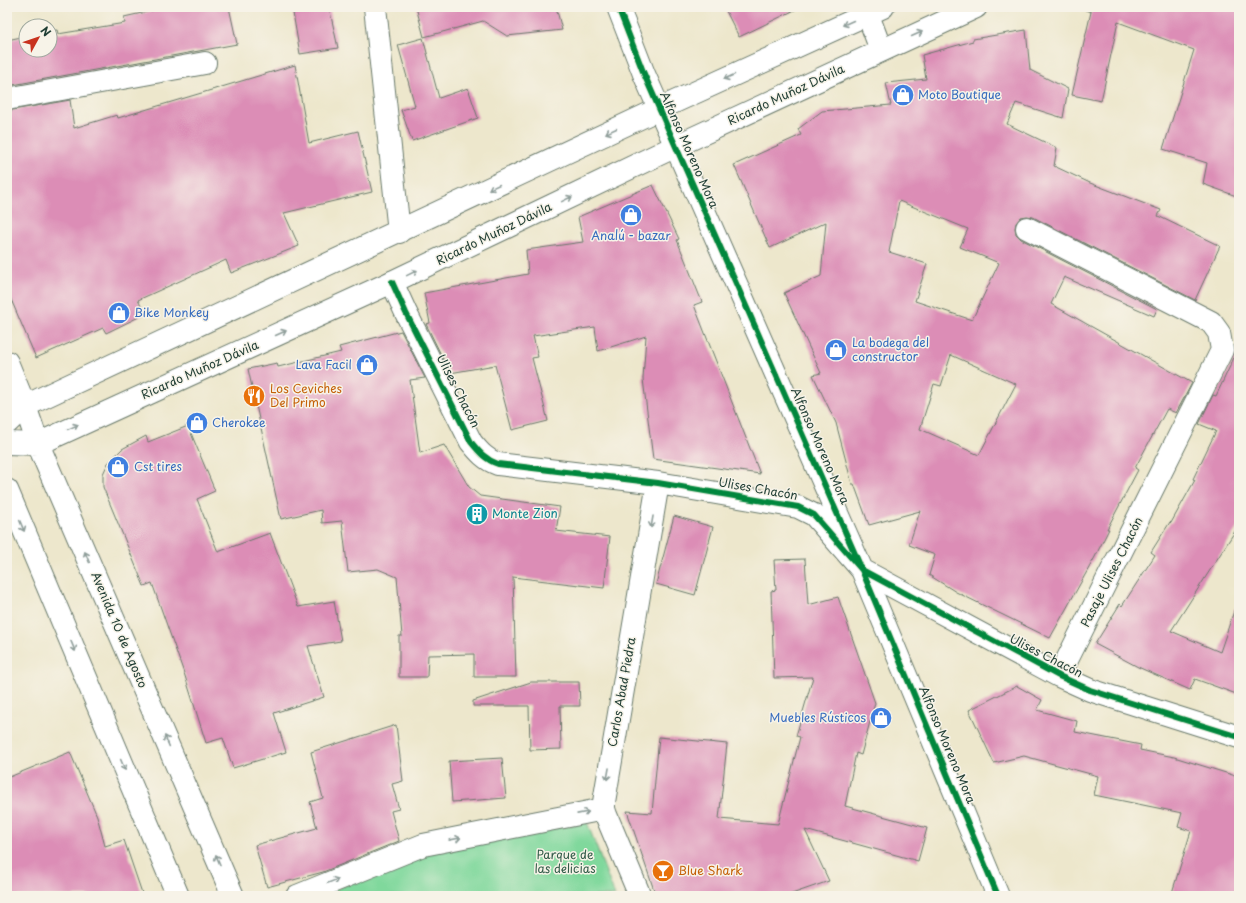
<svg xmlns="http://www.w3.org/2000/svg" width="1246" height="903" viewBox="0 0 1246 903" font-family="'Playpen Sans',sans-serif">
	<rect width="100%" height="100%" fill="#f7f3e8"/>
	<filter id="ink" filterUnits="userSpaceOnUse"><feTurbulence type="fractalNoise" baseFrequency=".025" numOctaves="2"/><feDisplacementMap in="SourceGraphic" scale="8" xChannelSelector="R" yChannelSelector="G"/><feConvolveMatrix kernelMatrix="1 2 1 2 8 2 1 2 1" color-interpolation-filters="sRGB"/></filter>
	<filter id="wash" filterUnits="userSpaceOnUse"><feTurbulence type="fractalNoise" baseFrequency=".012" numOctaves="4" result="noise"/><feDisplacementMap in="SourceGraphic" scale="16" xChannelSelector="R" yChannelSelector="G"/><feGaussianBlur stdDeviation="0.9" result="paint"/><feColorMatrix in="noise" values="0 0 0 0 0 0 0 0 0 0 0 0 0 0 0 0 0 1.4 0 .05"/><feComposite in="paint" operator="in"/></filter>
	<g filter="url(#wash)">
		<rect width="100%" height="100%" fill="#ede7cc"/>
		<path fill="#80d89c" stroke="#508a68" d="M 587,822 L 615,896 L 320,896 L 424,852 Z"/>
		<g id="blocks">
			<path fill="#dc8db6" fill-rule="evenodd" d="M 169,7 L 229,7 L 237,44 L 7,86 L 7,40 L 26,36 L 26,50 L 50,50 L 50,31 L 57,30 L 58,34 L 125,23 L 124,17 Z
				M 292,7 L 329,7 L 338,48 L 300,54 Z
				M 416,7 L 556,7 L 562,30 L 507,36 L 483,21 L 424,37 Z
				M 724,7 L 801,7 L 739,37 Z
				M 1085,7 L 1239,7 L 1239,197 L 1203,184 L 1207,163 L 1163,149 L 1194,50 L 1118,22 L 1101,101 L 1072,95 L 1091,12 L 1085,10 Z
				M 1026,30 L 1030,70 L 1068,89 L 1063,118 L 1016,103 L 1007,124 L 1057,148 L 1054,166 L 1090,183 L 1161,210 L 1158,216 L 1220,246 L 1195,300 L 1033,217 L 1027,216 L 1021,217 L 1016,223 L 1015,228 L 1016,234 L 1021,239 L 1157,309 L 1154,316 L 1064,277 L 1051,304 L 1192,383 L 1176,413 L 1167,409 L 1135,468 L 1138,470 L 1107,529 L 1109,529 L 1095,557 L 1050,638 L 956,592 L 929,575 L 935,555 L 909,545 L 920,511 L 869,525 L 854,484 L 852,484 L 836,423 L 813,375 L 821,373 L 784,293 L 821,276 L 826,222 L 770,248 L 734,165 L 801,135 L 798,129 L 822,111 L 891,105 L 886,83 L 926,79 L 922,55 L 973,41 L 973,39 ZM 899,201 L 968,229 L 960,247 L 999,263 L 972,320 L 915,301 L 927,264 L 889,252 ZM 951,355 L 1016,384 L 979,455 L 920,429 L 934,384 L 941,386 Z
				M 423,38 L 439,98 L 468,88 L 478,118 L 412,141 L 401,110 L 415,106 L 398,45 Z
				M 295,65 L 309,143 L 358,131 L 372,192 L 284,213 L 299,246 L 231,273 L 226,260 L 138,300 L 145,314 L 106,333 L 103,328 L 36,358 L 7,290 L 7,111 L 70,100 L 74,128 L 117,115 L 118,118 Z
				M 653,185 L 679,239 L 677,240 L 702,302 L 694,305 L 760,474 L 653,459 L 643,379 L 646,336 L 598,351 L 595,327 L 533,336 L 538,357 L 532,358 L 548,421 L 512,430 L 495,365 L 450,373 L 426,324 L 430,323 L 424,293 L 528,274 L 526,250 L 583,242 L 578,217 Z
				M 401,331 L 425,378 L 410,380 L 420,453 L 444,445 L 469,487 L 480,496 L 560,507 L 556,531 L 610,537 L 604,588 L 513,577 L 516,677 L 474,677 L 474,654 L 428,655 L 427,677 L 399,677 L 399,636 L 402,636 L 397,577 L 378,569 L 348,572 L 342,521 L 322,523 L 321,510 L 281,519 L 248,369 L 277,363 L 278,367 L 341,352 L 339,347 Z
				M 1239,347 L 1239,525 L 1171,631 L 1220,652 L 1235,608 L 1239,609 L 1239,695 L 1195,679 L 1190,690 L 1138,667 L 1095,644 L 1120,604 L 1122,606 L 1155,555 L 1151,552 L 1170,522 L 1171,523 L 1195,480 L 1193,479 L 1216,431 L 1199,424 L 1213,395 L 1216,396 Z
				M 188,426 L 215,491 L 197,499 L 218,552 L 270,533 L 298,607 L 334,601 L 341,641 L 308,646 L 324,697 L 274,713 L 286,752 L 233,768 L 223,738 L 206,743 L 185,676 L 152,583 L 144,586 L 103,487 L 103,474 L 108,463 L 122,449 L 146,436 L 148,442 Z
				M 674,516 L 713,527 L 695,595 L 656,584 Z
				M 805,559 L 808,605 L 838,597 L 875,703 L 861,755 L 856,753 L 845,806 L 927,828 L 918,861 L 805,830 L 829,881 L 786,896 L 656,896 L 627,811 L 652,813 L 659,737 L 727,744 L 719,819 L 778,824 L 800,737 L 796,736 L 813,677 L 774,678 L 771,591 L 776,590 L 774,560 Z
				M 531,682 L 579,682 L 580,706 L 560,706 L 561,749 L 530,750 L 529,706 L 473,706 L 473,701 Z
				M 1017,686 L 1042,700 L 1037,710 L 1077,721 L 1075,732 L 1141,745 L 1140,750 L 1174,757 L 1239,777 L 1239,896 L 1171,896 L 1191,831 L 1178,827 L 1182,813 L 1094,795 L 1098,776 L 1024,756 L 994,763 L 969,710 Z
				M 396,725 L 403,781 L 392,784 L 399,809 L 391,811 L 399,841 L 323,872 L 267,887 L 255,845 L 317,828 L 310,802 L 323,798 L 311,752 Z
				M 70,752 L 97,816 L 105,846 L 124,840 L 143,896 L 7,896 L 7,778 Z
				M 502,758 L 506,798 L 452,802 L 449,761 Z"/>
		</g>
	</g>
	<g filter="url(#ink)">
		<use href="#blocks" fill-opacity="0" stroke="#677869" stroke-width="1"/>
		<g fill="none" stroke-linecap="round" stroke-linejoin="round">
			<g stroke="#677869" stroke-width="24">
				<path id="minor" d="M 375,7 L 399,232
					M 618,7 L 644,74 L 862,570 L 998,896
					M 865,7 L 881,50
					M 7,99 L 205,63
					M 1027,228 L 1211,322 L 1219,333 L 1222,350 L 1059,676
					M 392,282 L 406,313 L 471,442 C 479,452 486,460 498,464 L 658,483 L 798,507 L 814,515 L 862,570 L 1059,676 L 1090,690 L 1239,737
					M 297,896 L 423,845 L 604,809
					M 640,896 L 606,815 L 604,809 L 604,802 L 658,483"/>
			</g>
			<g stroke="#677869" stroke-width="24">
				<path id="major" d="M 7,362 L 25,406 L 38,444 L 233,896
					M 7,423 L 25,406 L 659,109 L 883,7
					M 7,443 L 38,444 L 392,282 L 676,146 L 976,7
					M 7,490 L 178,896"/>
			</g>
			<use href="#minor" stroke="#fff" stroke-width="22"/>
			<use href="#major" stroke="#fff" stroke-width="22"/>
			<g stroke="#f7f3e8" stroke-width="8">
				<path id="cycleway" d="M 618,7 L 644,74 L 862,570 L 998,896
					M 392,282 L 406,313 L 471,442 C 479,452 486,460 498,464 L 658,483 L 798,507 L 814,515 L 862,570 L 1059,676 L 1090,690 L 1239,737"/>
			</g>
			<use href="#cycleway" stroke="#00873e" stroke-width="6"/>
		</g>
		<defs><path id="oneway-shaft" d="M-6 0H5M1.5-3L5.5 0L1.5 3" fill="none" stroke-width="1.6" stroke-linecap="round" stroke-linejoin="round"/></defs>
		<g stroke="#8f9e9a">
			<use href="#oneway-shaft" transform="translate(848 23) rotate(156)"/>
			<use href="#oneway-shaft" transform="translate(917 34) rotate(-24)"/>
			<use href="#oneway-shaft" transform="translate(729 77) rotate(156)"/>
			<use href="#oneway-shaft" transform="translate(611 131) rotate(155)"/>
			<use href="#oneway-shaft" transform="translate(494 187) rotate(155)"/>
			<use href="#oneway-shaft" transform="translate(567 199) rotate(-26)"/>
			<use href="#oneway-shaft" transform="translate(412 273) rotate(-26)"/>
			<use href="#oneway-shaft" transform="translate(281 333) rotate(-24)"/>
			<use href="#oneway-shaft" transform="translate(73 427) rotate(-25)"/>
			<use href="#oneway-shaft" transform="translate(652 522) rotate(100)"/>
			<use href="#oneway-shaft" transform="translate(22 526) rotate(67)"/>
			<use href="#oneway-shaft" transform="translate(87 557) rotate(-113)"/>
			<use href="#oneway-shaft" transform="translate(73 646) rotate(67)"/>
			<use href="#oneway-shaft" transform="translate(167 741) rotate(-113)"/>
			<use href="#oneway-shaft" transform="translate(123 765) rotate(67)"/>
			<use href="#oneway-shaft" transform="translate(608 774) rotate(100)"/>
			<use href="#oneway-shaft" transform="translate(583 813) rotate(-11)"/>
			<use href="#oneway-shaft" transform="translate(455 839) rotate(-11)"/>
			<use href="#oneway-shaft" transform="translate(218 860) rotate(-113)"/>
			<use href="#oneway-shaft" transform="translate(333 881) rotate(-22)"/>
		</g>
	</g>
	<defs>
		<g id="shop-disc" transform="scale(1.15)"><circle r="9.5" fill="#3f7fe0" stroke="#f7f3e8"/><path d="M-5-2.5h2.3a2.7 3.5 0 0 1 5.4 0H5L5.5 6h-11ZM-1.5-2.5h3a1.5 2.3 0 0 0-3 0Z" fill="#fff"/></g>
		<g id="restaurant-disc" transform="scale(1.15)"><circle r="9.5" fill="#e8710a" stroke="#f7f3e8"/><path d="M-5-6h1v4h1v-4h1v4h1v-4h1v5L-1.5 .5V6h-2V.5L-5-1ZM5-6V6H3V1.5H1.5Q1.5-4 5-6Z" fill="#fff"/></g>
		<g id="building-disc" transform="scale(1.15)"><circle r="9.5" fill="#0f9aa8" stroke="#f7f3e8"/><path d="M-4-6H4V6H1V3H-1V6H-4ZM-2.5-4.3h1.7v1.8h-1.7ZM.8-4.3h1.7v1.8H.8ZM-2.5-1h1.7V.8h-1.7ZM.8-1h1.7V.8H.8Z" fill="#fff"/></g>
		<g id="bar-disc" transform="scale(1.15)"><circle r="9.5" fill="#e8710a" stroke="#f7f3e8"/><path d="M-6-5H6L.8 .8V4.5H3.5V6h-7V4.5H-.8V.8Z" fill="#fff"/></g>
	</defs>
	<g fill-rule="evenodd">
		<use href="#shop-disc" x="903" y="95"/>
		<use href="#shop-disc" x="631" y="215"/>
		<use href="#shop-disc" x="119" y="313"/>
		<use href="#shop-disc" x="836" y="350"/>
		<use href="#shop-disc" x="367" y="365"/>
		<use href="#restaurant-disc" x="254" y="396"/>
		<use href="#shop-disc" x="197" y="423"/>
		<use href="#shop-disc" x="118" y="467"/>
		<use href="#building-disc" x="477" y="514"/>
		<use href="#shop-disc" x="881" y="718"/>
		<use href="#bar-disc" x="663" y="871"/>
	</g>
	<g text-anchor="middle" stroke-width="3" stroke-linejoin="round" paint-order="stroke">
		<g font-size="12" fill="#1f3d34" stroke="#f7f3e8">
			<text transform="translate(786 95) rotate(-25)" y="4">Ricardo Muñoz Dávila</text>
			<text transform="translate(689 150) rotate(66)" y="4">Alfonso Moreno Mora</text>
			<text transform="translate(494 234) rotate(-26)" y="4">Ricardo Muñoz Dávila</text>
			<text transform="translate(200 370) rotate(-24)" y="4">Ricardo Muñoz Dávila</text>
			<text transform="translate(458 391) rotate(63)" y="4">Ulises Chacón</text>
			<text transform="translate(820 446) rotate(66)" y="4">Alfonso Moreno Mora</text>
			<text transform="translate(758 489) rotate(10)" y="4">Ulises Chacón</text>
			<text transform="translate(1112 572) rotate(-63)" y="4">Pasaje Ulises Chacón</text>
			<text transform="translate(119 630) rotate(67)" y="4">Avenida 10 de Agosto</text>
			<text transform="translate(1046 656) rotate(27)" y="4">Ulises Chacón</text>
			<text transform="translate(622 692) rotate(-80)" y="4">Carlos Abad Piedra</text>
			<text transform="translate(947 745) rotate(67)" y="4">Alfonso Moreno Mora</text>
		</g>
		<g font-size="12" fill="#366cbe" stroke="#f7f3e8" text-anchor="start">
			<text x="918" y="99">Moto Boutique</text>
			<text x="631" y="240" text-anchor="middle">Analú - bazar</text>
			<text x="134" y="317">Bike Monkey</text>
			<text x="852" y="347">La bodega del<tspan x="852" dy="14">constructor</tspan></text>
			<text x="352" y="369" text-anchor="end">Lava Facil</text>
			<text x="212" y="427">Cherokee</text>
			<text x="134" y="471">Cst tires</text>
			<text x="866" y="722" text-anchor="end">Muebles Rústicos</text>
		</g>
		<g font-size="12" fill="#c56008" stroke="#f7f3e8" text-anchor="start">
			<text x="270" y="393">Los Ceviches<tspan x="270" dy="14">Del Primo</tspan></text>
			<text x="678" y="875">Blue Shark</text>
		</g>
		<g font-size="12" fill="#0d838f" stroke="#f7f3e8" text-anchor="start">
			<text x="492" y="518">Monte Zion</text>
		</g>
		<g font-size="12" fill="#325c49" stroke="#f7f3e8">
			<text x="565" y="859">Parque de<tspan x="565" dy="14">las delicias</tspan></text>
		</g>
	</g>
	<rect width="1246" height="903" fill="none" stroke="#f7f3e8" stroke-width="24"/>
	<g transform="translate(38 38) rotate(50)"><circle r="19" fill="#f7f3e8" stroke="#a1aaa0"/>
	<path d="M0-3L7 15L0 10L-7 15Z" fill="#c8321e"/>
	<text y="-6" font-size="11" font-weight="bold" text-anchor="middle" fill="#1f3d34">N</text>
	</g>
</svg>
